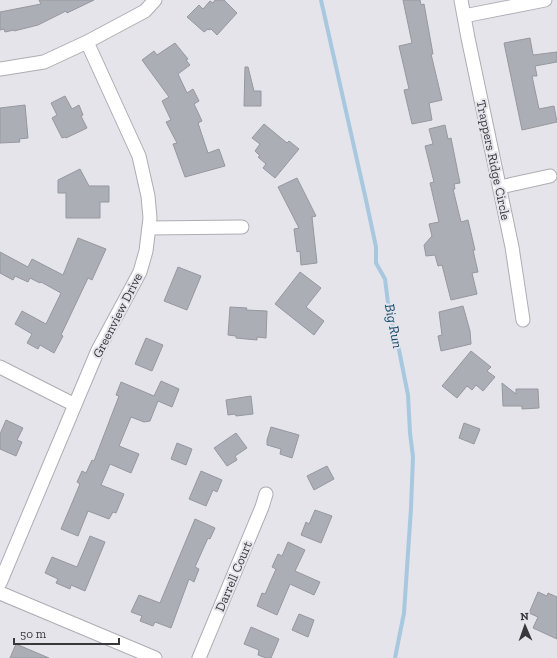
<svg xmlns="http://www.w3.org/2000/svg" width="557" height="658" viewBox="0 0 557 658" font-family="'Zilla Slab',serif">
	<rect width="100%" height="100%" fill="#e5e4eb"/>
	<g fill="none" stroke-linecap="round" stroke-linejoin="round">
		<path stroke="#a8c8e0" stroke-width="4" d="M 321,0 L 366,200 L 376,247 L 376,263 L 385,279 L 389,311 L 397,340 L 408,395 L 410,433 L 413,457 L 411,508 L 404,613 L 395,658"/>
	</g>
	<path fill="#abaeb4" stroke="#95989e" d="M 39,0 L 94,0 L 67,13 L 66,11 L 38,25 L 14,31 L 14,30 L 5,32 L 4,29 L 0,30 L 0,12 L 41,4 Z
		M 215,0 L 224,0 L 237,13 L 217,35 L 211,29 L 209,30 L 208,29 L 204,32 L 187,17 L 199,5 L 203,9 L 210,1 L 213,3 Z
		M 403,0 L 420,0 L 421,5 L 424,4 L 433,54 L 431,54 L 442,100 L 429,103 L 432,120 L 412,124 L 404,90 L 409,89 L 399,46 L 412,43 Z
		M 530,38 L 533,55 L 557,52 L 557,62 L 535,66 L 537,76 L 532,76 L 539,109 L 554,106 L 557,122 L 522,130 L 504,43 Z
		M 175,43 L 188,59 L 186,60 L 190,65 L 178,74 L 187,93 L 193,89 L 199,101 L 194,104 L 202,121 L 198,123 L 208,153 L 219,149 L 225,166 L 185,177 L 173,144 L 177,143 L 166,122 L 171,120 L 162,101 L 169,97 L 142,60 L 154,51 L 157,55 Z
		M 245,67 L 248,67 L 254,91 L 261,91 L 261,106 L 244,106 Z
		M 65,96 L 72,109 L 79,105 L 83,115 L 81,116 L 87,128 L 66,138 L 65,137 L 62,138 L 52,118 L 57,115 L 51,103 Z
		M 25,105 L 28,138 L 19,139 L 20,142 L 0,143 L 0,108 Z
		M 264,124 L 287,143 L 289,141 L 299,149 L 275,178 L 263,168 L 266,164 L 258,157 L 260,156 L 255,151 L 260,144 L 252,138 Z
		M 445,125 L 448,139 L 451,138 L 460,183 L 454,184 L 455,189 L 453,189 L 461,222 L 468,220 L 475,250 L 473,250 L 478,272 L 472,273 L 477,294 L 451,300 L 442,265 L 438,266 L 435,255 L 426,256 L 424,245 L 432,236 L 429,224 L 439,222 L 430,183 L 434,182 L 425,146 L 433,144 L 429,129 Z
		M 80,169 L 89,186 L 109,186 L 109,202 L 100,202 L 100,218 L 66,218 L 66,193 L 58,193 L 58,180 Z
		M 297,178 L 316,216 L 312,217 L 317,263 L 301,265 L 300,251 L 297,252 L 294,229 L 299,228 L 278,187 Z
		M 78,238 L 106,249 L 92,280 L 88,278 L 61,335 L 63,336 L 54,353 L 40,345 L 38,349 L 27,343 L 32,334 L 15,324 L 22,311 L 46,324 L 61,293 L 41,282 L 40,283 L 30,278 L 28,282 L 15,276 L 13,280 L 0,273 L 0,252 L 28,267 L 32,259 L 63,275 Z
		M 178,267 L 201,276 L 187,310 L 164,301 Z
		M 300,272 L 321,288 L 306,307 L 324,321 L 314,335 L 275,304 Z
		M 463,306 L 470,331 L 471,344 L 441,351 L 438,336 L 442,335 L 439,312 Z
		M 230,307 L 247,308 L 246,310 L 267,311 L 266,338 L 257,337 L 257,340 L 236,338 L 236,336 L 228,335 Z
		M 146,338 L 163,345 L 152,371 L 135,364 Z
		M 471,351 L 491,367 L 487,371 L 495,377 L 483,391 L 476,385 L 472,390 L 467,386 L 457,398 L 442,386 Z
		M 161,381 L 179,389 L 172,407 L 158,401 L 150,421 L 144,422 L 131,417 L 119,446 L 139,454 L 131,473 L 110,464 L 101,485 L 124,494 L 116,513 L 113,512 L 109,519 L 88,511 L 78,536 L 61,529 L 80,484 L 77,482 L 82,471 L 86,473 L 92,460 L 94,461 L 119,396 L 116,395 L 121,382 L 154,396 Z
		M 502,383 L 516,394 L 516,389 L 538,389 L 539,408 L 522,409 L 522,406 L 503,406 Z
		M 251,396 L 253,414 L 236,416 L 235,414 L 228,415 L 226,400 Z
		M 6,420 L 23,428 L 17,440 L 22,442 L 16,456 L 0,449 L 0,434 Z
		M 464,423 L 480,429 L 474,444 L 459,438 Z
		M 271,427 L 299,435 L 292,458 L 280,454 L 281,449 L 267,445 L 267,440 Z
		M 236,433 L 247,448 L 235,456 L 237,460 L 227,466 L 214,448 Z
		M 177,443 L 192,449 L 186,465 L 171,459 Z
		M 327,466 L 334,479 L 314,490 L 307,476 Z
		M 201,471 L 222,480 L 217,492 L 213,490 L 206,506 L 189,499 Z
		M 315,510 L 332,516 L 321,543 L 301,535 L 306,522 L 309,524 Z
		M 195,519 L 215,528 L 210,539 L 208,538 L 195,567 L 199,569 L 194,582 L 189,579 L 171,628 L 155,622 L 153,626 L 140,621 L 142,616 L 131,612 L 139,595 L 160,603 Z
		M 90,536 L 105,542 L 85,591 L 71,585 L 70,589 L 56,583 L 58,579 L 45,573 L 52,557 L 77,567 Z
		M 288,542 L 305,550 L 295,571 L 320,582 L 314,595 L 290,584 L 277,615 L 257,606 L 262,593 L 265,594 L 276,569 L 272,567 L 278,554 L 282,556 Z
		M 538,592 L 547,596 L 548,593 L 557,597 L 557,639 L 533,628 L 538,617 L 529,613 Z
		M 299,614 L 314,620 L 308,637 L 292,630 Z
		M 251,627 L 279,639 L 271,658 L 266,658 L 258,655 L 259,650 L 244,644 Z
		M 16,644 L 49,658 L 10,658 Z"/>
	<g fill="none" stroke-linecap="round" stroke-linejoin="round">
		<g stroke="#aeadb3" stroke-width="15">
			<path id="minor" d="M 461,0 L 468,38 L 512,247 L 523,320
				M 464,16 L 545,0
				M 0,69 L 44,62 L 87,42 L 145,11 L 155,0
				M 500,187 L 550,176
				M 149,228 L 242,227
				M 0,367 L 75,405
				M 0,583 L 98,350 L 140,272 L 146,251 L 150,218 L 148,196 L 139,156 L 87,42
				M 0,593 L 155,658
				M 199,658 L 262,507 L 266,494"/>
		</g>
		<use href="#minor" stroke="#fff" stroke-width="13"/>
	</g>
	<g text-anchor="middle" stroke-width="4" stroke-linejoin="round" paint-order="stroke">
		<g font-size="13" fill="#38383b" stroke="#e5e4eb">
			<text transform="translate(494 160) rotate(78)" y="5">Trappers Ridge Circle</text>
			<text transform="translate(117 315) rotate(-63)" y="5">Greenview Drive</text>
			<text transform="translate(233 576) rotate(-67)" y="5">Darrell Court</text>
		</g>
		<g font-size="14" font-style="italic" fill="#134a6a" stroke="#e5e4eb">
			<text transform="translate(394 326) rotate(79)" y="5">Big Run</text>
		</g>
	</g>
	<g transform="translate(525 626) rotate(358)" stroke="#e5e4eb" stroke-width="3" paint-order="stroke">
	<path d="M0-3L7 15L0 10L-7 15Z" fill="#38383b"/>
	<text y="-6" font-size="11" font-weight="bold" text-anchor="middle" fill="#38383b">N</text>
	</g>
	<path d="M14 638v6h105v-6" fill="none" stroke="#38383b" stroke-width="2"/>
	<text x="20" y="638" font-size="12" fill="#38383b" stroke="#e5e4eb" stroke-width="3" paint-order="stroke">50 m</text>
</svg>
